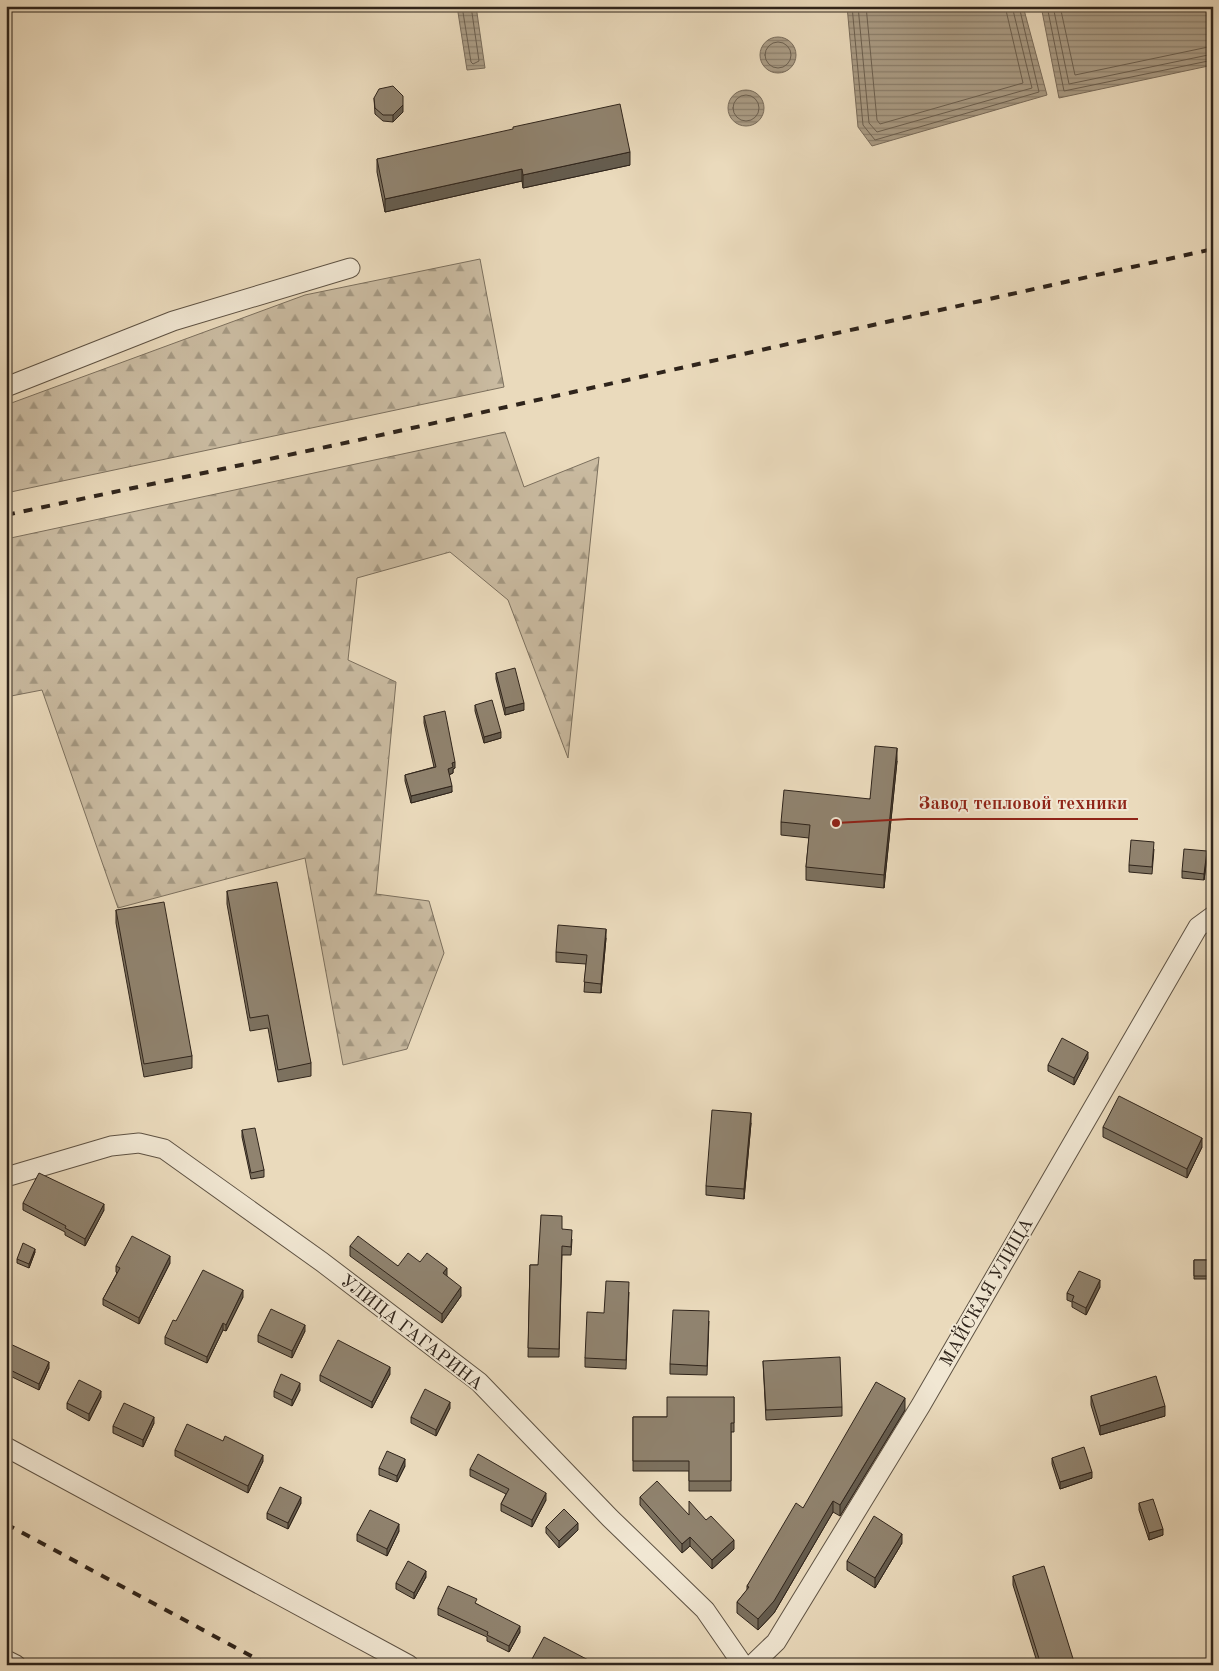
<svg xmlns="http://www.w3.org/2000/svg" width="1219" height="1671" viewBox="0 0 1219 1671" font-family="'Old Standard TT',serif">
	<defs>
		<pattern id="forest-firs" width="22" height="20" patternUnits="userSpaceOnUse" patternTransform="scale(1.25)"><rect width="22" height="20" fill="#cabba1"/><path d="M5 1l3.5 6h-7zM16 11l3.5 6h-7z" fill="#a49882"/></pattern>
		<pattern id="water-rules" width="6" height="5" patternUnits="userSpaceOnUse" patternTransform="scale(1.25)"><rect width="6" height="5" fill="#aa9c85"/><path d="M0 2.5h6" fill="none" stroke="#8b7f6c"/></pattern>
	</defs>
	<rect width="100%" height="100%" fill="#eadabc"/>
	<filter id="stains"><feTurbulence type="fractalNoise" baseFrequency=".004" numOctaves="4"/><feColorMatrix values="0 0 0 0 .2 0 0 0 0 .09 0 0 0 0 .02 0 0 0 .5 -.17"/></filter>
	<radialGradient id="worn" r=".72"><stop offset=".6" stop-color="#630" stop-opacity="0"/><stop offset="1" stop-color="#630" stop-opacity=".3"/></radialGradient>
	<path fill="url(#forest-firs)" stroke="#7c705e" d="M 480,259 L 504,387 L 6,493 L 6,405 L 305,295 Z
		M 505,432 L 524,487 L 599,457 L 568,758 L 508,600 L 450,552 L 357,578 L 348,660 L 396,682 L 376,894 L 429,901 L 444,953 L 407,1049 L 343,1065 L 305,858 L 118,908 L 42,690 L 6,697 L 6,539 Z"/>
	<path fill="url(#water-rules)" stroke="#796c5b" d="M 457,6 L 476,6 L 485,68 L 467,70 Z
		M 847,6 L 1023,6 L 1047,95 L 872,146 L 858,127 Z
		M 1041,6 L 1213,6 L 1213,65 L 1059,98 Z
		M760 55a18 18 0 1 1 36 0a18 18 0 1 1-36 0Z
		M728 108a18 18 0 1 1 36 0a18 18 0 1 1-36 0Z"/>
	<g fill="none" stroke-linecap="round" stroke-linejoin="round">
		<path stroke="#6c6050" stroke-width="1" d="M 462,6 L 471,62 L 473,64 L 479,61 L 471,6
			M 852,6 L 863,125 L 875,140 L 1039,92 L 1019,6
			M 858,6 L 869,123 L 877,132 L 1032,88 L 1012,6
			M 866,6 L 877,120 L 880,124 L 1023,83 L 1005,6
			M 1047,6 L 1064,91 L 1213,60
			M 1053,6 L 1069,84 L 1213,54
			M 1060,6 L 1075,75 L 1213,46
			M765 55a13 13 0 1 1 26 0a13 13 0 1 1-26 0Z
			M733 108a13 13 0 1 1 26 0a13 13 0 1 1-26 0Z"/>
		<g stroke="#5e5243" stroke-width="21">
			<path id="minor" d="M 6,387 L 173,321 L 350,268
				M 6,1177 L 111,1146 L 139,1143 L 164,1149 L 322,1262 L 479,1382 L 610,1518 L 705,1610 L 743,1665
				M 6,1447 L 409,1665
				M 6,1660 L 16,1665
				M 752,1665 L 776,1642 L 921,1405 L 1198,927 L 1213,916"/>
		</g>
		<use href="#minor" stroke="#f1e7d3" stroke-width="19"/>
		<path stroke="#2f241b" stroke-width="4" stroke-dasharray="9 9" stroke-linecap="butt" d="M 6,515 L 354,441 L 1213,249
			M 6,1524 L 268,1665"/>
	</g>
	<path fill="#7c715f" stroke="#2f241b" d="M 374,98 L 403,112 L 393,122 L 383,121 L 375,114 Z
		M 377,159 L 630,165 L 523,188 L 522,181 L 385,212 L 377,172 Z
		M 496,673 L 524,710 L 505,715 L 496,679 Z
		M 475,705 L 501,738 L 484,743 L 475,711 Z
		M 424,716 L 455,768 L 453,769 L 453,773 L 449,775 L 452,792 L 411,803 L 405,781 L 405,775 L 434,767 L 424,723 Z
		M 897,761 L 884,888 L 806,880 L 806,867 L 809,838 L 781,835 L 781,822 L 870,799 Z
		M 1154,849 L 1152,874 L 1129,872 L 1129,865 Z
		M 1207,858 L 1204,880 L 1182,878 L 1182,871 Z
		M 227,891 L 311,1063 L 311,1076 L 278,1082 L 268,1028 L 250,1031 L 227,904 Z
		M 116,910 L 192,1056 L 192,1068 L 144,1077 L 116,923 Z
		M 606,938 L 601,993 L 584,992 L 586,964 L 556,962 L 556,952 Z
		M 1088,1058 L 1074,1085 L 1048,1071 L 1048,1065 Z
		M 751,1123 L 744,1199 L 706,1195 L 706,1186 Z
		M 1103,1127 L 1202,1147 L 1187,1178 L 1103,1137 Z
		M 242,1130 L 264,1170 L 264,1177 L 251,1179 L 242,1137 Z
		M 1213,1152 L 1213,1199 L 1210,1199 L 1210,1186 Z
		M 23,1203 L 104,1210 L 85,1246 L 65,1235 L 65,1232 L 23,1210 Z
		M 562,1229 L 572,1239 L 571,1255 L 562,1255 L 559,1357 L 528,1357 L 530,1265 L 538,1265 Z
		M 350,1246 L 398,1266 L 420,1262 L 447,1276 L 461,1296 L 442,1323 L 350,1256 Z
		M 35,1252 L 29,1268 L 17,1263 L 17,1259 Z
		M 1194,1260 L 1208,1260 L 1209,1279 L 1194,1279 Z
		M 170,1263 L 139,1324 L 103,1305 L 103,1299 L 117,1273 L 116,1272 L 116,1266 Z
		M 1100,1287 L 1086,1315 L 1072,1307 L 1072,1302 L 1067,1300 L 1067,1293 Z
		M 629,1292 L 626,1369 L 585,1367 L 585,1358 L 604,1313 Z
		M 243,1297 L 226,1331 L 223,1330 L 207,1363 L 165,1344 L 165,1337 L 176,1321 Z
		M 709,1321 L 707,1375 L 670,1374 L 670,1364 Z
		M 305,1331 L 292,1358 L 258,1342 L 258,1335 Z
		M 6,1342 L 49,1368 L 39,1390 L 6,1374 Z
		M 763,1361 L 842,1407 L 842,1416 L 766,1420 Z
		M 390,1374 L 372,1408 L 320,1381 L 320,1375 Z
		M 300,1390 L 292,1406 L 274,1397 L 274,1391 Z
		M 1091,1396 L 1165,1416 L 1100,1435 L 1091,1405 Z
		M 101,1397 L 89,1421 L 67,1409 L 67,1403 Z
		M 734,1397 L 734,1432 L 731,1432 L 731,1491 L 689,1491 L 689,1471 L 633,1471 L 633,1417 L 667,1417 Z
		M 450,1408 L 436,1436 L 411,1423 L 411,1417 Z
		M 905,1410 L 840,1516 L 833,1512 L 774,1613 L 758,1630 L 737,1613 L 737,1602 L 747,1590 L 747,1586 L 803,1508 Z
		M 154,1423 L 143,1447 L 113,1433 L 113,1426 Z
		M 175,1450 L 263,1461 L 248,1493 L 175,1456 Z
		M 1052,1458 L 1092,1478 L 1060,1489 L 1052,1464 Z
		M 405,1466 L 397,1482 L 379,1475 L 379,1468 Z
		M 470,1469 L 546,1500 L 532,1527 L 501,1511 L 501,1504 L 506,1494 L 470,1476 Z
		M 640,1497 L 689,1515 L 734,1549 L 712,1569 L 690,1546 L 682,1553 L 640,1505 Z
		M 301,1503 L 288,1529 L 267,1519 L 267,1513 Z
		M 1139,1503 L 1163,1535 L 1149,1540 L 1139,1510 Z
		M 546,1527 L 578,1530 L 559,1548 L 546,1533 Z
		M 399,1531 L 387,1556 L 357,1541 L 357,1534 Z
		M 902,1543 L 875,1588 L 847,1570 L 847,1561 Z
		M 1013,1576 L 1075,1665 L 1038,1665 L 1013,1585 Z
		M 426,1577 L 414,1599 L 396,1589 L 396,1583 Z
		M 477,1604 L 520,1632 L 509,1652 L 487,1641 L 487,1637 L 438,1615 L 438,1608 Z
		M 532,1659 L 598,1665 L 532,1665 Z"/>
	<path fill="#655c4e" stroke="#2f241b" d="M 403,105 L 403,112 L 393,122 L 393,115 Z
		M 630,152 L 630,165 L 523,188 L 523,175 Z
		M 522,169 L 522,181 L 385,212 L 385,199 Z
		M 524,703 L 524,710 L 505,715 L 505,708 Z
		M 501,732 L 501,738 L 484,743 L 484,737 Z
		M 897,748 L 897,761 L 884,888 L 884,875 Z
		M 455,762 L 455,768 L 453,769 L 453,773 L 448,775 L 448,769 L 452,763 Z
		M 452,786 L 452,792 L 411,803 L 411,796 Z
		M 1207,851 L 1207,858 L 1204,880 L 1204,874 Z
		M 606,929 L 606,938 L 601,993 L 601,984 Z
		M 1088,1052 L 1088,1058 L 1074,1085 L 1074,1078 Z
		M 751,1113 L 751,1123 L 744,1199 L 744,1189 Z
		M 1202,1138 L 1202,1147 L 1187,1178 L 1187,1169 Z
		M 104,1204 L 104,1210 L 85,1246 L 85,1239 Z
		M 35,1249 L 35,1252 L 29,1268 L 29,1264 Z
		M 170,1256 L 170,1263 L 139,1324 L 139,1318 Z
		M 447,1268 L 447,1278 L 443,1273 Z
		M 1100,1280 L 1100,1287 L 1086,1315 L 1086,1308 Z
		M 461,1287 L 461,1296 L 442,1323 L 442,1314 Z
		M 243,1290 L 243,1297 L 226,1331 L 226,1325 Z
		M 223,1323 L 223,1330 L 207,1363 L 207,1357 Z
		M 305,1325 L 305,1331 L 292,1358 L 292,1351 Z
		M 49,1362 L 49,1368 L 39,1390 L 39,1384 Z
		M 390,1367 L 390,1374 L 372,1408 L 372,1402 Z
		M 300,1383 L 300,1390 L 292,1406 L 292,1400 Z
		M 101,1391 L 101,1397 L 89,1421 L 89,1414 Z
		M 905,1398 L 905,1410 L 840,1516 L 840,1505 Z
		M 450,1402 L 450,1408 L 436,1436 L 436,1430 Z
		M 1165,1406 L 1165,1416 L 1100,1435 L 1100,1426 Z
		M 154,1417 L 154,1423 L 143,1447 L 143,1440 Z
		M 263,1455 L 263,1461 L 248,1493 L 248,1486 Z
		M 405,1459 L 405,1466 L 397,1482 L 397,1476 Z
		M 1092,1472 L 1092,1478 L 1060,1489 L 1060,1482 Z
		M 546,1493 L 546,1500 L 532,1527 L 532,1520 Z
		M 301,1497 L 301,1503 L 288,1529 L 288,1523 Z
		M 833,1501 L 833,1512 L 774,1613 L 758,1630 L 758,1619 Z
		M 578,1523 L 578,1530 L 559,1548 L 559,1541 Z
		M 399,1524 L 399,1531 L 387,1556 L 387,1549 Z
		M 1163,1529 L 1163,1535 L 1149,1540 L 1149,1533 Z
		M 902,1534 L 902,1543 L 875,1588 L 875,1578 Z
		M 690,1537 L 690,1546 L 682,1553 L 682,1544 Z
		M 734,1540 L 734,1549 L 712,1569 L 712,1560 Z
		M 426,1571 L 426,1577 L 414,1599 L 414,1593 Z
		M 520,1626 L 520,1632 L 509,1652 L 509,1646 Z"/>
	<path fill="#90836f" stroke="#2f241b" d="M 393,86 L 403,96 L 403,105 L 393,115 L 383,115 L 375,108 L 374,98 L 379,89 Z
		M 620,104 L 630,152 L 523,175 L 522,169 L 385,199 L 377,159 L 513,129 L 513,127 Z
		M 515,668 L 524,703 L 505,708 L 496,673 Z
		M 492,700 L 501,732 L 484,737 L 475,705 Z
		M 445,711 L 455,762 L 452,763 L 453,767 L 448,769 L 452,786 L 411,796 L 405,775 L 436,767 L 424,716 Z
		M 875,746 L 897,748 L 884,875 L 806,867 L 810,825 L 781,822 L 784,790 L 870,799 Z
		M 1131,840 L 1154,842 L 1152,867 L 1129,865 Z
		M 1184,849 L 1207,851 L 1204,874 L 1182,871 Z
		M 277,882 L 311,1063 L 278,1070 L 268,1015 L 250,1018 L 227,891 Z
		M 164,902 L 192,1056 L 144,1064 L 116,910 Z
		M 558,925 L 606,929 L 601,984 L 584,982 L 587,955 L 556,952 Z
		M 1062,1038 L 1088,1052 L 1074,1078 L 1048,1065 Z
		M 1119,1096 L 1202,1138 L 1187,1169 L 1103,1127 Z
		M 712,1110 L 751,1113 L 744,1189 L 706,1186 Z
		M 255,1128 L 264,1170 L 251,1173 L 242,1130 Z
		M 1213,1152 L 1213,1186 L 1210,1186 Z
		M 39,1173 L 104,1204 L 85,1239 L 65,1228 L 66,1226 L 23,1203 Z
		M 541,1215 L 562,1216 L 562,1229 L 572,1230 L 571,1247 L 562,1246 L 559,1349 L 528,1348 L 530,1265 L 538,1265 Z
		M 132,1236 L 170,1256 L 139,1318 L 103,1299 L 120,1268 L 116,1266 Z
		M 358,1236 L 398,1266 L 408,1253 L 420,1262 L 427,1253 L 447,1268 L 443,1273 L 461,1287 L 442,1314 L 350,1246 Z
		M 23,1243 L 35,1249 L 29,1264 L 17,1259 Z
		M 1194,1260 L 1208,1260 L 1209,1276 L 1194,1276 Z
		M 203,1270 L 243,1290 L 226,1325 L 223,1323 L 207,1357 L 165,1337 L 173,1320 L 176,1321 Z
		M 1079,1271 L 1100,1280 L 1086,1308 L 1072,1301 L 1074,1296 L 1067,1293 Z
		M 606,1281 L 629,1282 L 626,1360 L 585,1358 L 587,1312 L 604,1313 Z
		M 271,1309 L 305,1325 L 292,1351 L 258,1335 Z
		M 673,1310 L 709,1311 L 707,1366 L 670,1364 Z
		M 338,1340 L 390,1367 L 372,1402 L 320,1375 Z
		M 6,1342 L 49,1362 L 39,1384 L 6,1368 Z
		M 840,1357 L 842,1407 L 766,1410 L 763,1361 Z
		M 281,1374 L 300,1383 L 292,1400 L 274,1391 Z
		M 1156,1376 L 1165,1406 L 1100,1426 L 1091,1396 Z
		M 79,1380 L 101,1391 L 89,1414 L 67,1403 Z
		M 876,1382 L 905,1398 L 840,1505 L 833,1501 L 774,1601 L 758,1619 L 737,1602 L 749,1587 L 747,1586 L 796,1503 L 803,1508 Z
		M 425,1389 L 450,1402 L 436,1430 L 411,1417 Z
		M 667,1397 L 734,1397 L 734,1423 L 731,1423 L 731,1481 L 689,1481 L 689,1461 L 633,1461 L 633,1417 L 667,1417 Z
		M 124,1403 L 154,1417 L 143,1440 L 113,1426 Z
		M 187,1424 L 223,1441 L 225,1436 L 263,1455 L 248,1486 L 175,1450 Z
		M 1084,1447 L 1092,1472 L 1060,1482 L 1052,1458 Z
		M 387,1451 L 405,1459 L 397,1476 L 379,1468 Z
		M 478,1454 L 546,1493 L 532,1520 L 501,1504 L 509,1489 L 470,1469 Z
		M 657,1481 L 689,1515 L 689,1501 L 706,1520 L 711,1516 L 734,1540 L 712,1560 L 690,1537 L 682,1544 L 640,1497 Z
		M 280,1487 L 301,1497 L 288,1523 L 267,1513 Z
		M 1153,1499 L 1163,1529 L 1149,1533 L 1139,1503 Z
		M 564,1509 L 578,1523 L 559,1541 L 546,1527 Z
		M 370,1510 L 399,1524 L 387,1549 L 357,1534 Z
		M 874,1516 L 902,1534 L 875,1578 L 847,1561 Z
		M 408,1561 L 426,1571 L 414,1593 L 396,1583 Z
		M 1044,1566 L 1075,1665 L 1041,1665 L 1013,1576 Z
		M 448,1586 L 477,1599 L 475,1603 L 520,1626 L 509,1646 L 487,1635 L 488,1632 L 438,1608 Z
		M 544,1637 L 598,1665 L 543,1665 L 532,1659 Z"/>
	<g text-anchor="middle" stroke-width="4" stroke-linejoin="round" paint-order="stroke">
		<g font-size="18" fill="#2f241b" stroke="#f1e7d3">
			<text transform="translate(986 1292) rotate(-60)" y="6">МАЙСКАЯ УЛИЦА</text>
			<text transform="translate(412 1332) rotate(38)" y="6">УЛИЦА ГАГАРИНА</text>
		</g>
	</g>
	<path fill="none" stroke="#8f2418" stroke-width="2" d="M836 823L908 819H1138"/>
	<circle fill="#8f2418" stroke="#f1e7d3" stroke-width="2" cx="836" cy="823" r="5"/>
	<g font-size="19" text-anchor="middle" font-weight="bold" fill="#8f2418" stroke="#f1e7d3" stroke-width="4" stroke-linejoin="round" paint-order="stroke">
		<text x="1023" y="809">Завод тепловой техники</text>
	</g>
	<rect width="1219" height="1671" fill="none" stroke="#eadabc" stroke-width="25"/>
	<rect x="8" y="8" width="1204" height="1656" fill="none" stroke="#2f241b" stroke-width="2.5"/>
	<rect x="12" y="12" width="1194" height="1646" fill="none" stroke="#2f241b"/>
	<rect width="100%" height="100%" filter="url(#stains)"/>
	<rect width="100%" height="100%" fill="url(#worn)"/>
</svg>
